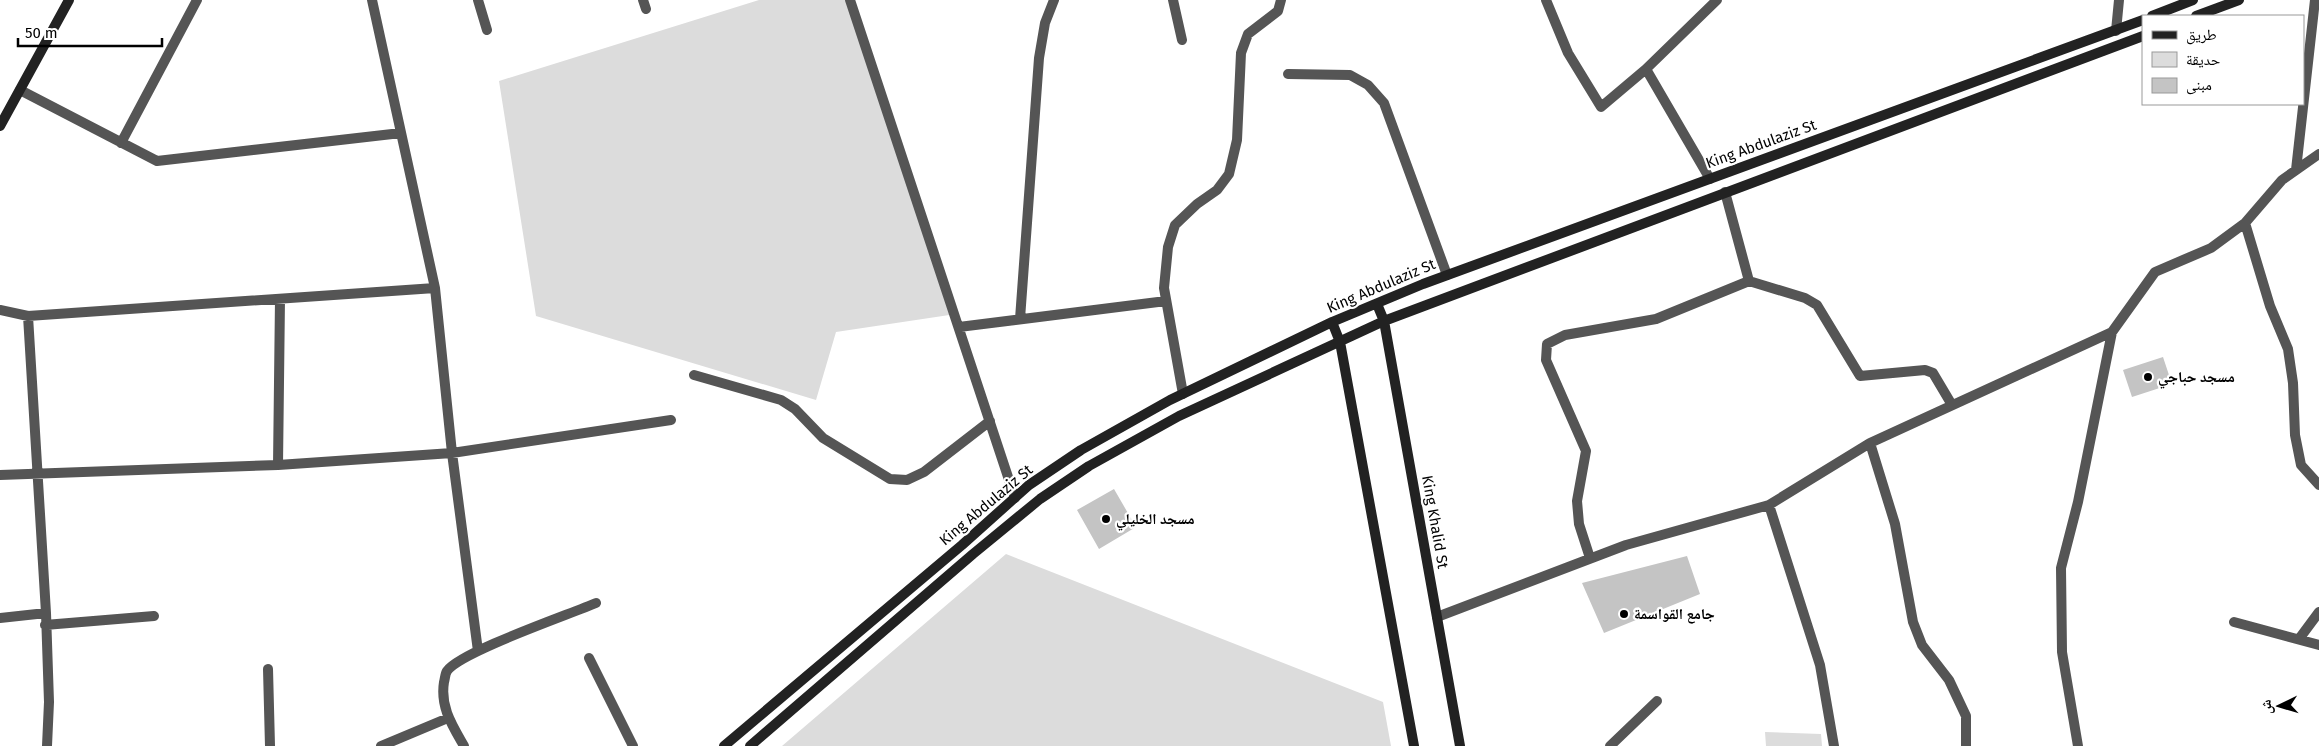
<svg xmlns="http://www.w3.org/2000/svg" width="2319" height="746" viewBox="0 0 2319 746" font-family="'Fira Sans','Noto Naskh Arabic',sans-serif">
	<rect width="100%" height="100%" fill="#fff"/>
	<path fill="#dcdcdc" d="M 759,0 L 846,0 L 956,314 L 836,332 L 816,400 L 536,316 L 499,81 Z
		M 1006,554 L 1383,702 L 1391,746 L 782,746 Z
		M 1765,732 L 1821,734 L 1822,746 L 1766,746 Z"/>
	<path fill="#c4c4c4" d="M 2163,357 L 2172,384 L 2132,397 L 2123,370 Z
		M 1114,489 L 1136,527 L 1099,549 L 1077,510 Z
		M 1687,556 L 1700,594 L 1604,633 L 1582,583 Z"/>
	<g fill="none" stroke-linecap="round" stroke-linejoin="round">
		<path stroke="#555" stroke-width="10" d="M 589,658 L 633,746
			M 1610,746 L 1657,701"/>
		<path stroke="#555" stroke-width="10" d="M 372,0 L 435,288 L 452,453 L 478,651
			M 478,0 L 487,30
			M 643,0 L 646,9
			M 850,0 L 1015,498
			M 1173,0 L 1182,40
			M 1546,0 L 1568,53 L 1601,107 L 1646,69
			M 2116,31 L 2119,0
			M 1288,74 L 1350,75 L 1368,85 L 1384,103 L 1447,275
			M 20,90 L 157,161 L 401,133
			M 121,143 L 197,0
			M 2296,170 L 2315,0
			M 1710,179 L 1646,69 L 1717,0
			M 2245,223 L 2270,306 L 2288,349 L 2293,383 L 2295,435 L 2301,465 L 2319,485
			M 1749,281 L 1805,298 L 1817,305 L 1860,376 L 1925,370 L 1933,373 L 1952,405
			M 0,310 L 28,316 L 435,288
			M 28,316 L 46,613 L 49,702 L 47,746
			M 1020,319 L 1039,58 L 1045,23 L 1054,0
			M 959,327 L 1166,301
			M 694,375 L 781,400 L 795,409 L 823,438 L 890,479 L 907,480 L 924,472 L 990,421
			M 1183,394 L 1164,288 L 1168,247 L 1175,225 L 1197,204 L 1217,190 L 1229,174 L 1237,140 L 1241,53 L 1248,34 L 1278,11 L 1281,0
			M 1870,443 L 1895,524 L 1913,622 L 1922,645 L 1949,680 L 1966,716 L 1966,746
			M 278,465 L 280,299
			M 0,475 L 278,465 L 452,453 L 671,420
			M 1769,505 L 1820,665 L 1834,746
			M 1590,558 L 1579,524 L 1577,501 L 1586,451 L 1546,360 L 1547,344 L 1565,335 L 1656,319 L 1749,281 L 1725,192
			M 1437,617 L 1626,545 L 1769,505 L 1870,443 L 2112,332
			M 0,618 L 46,613
			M 2234,622 L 2319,645
			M 45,625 L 154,616
			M 2299,639 L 2319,612
			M 268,669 L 270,746
			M 381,746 L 448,718
			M 464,746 C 452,725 440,707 444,682 C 445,679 445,674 447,671 C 460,652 568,615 596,603
			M 2078,746 L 2062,652 L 2061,568 L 2078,502 L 2112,332 L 2155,272 L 2211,248 L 2245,223 L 2282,180 L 2319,154"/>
		<path stroke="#222" stroke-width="10" d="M 2152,16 L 2193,0
			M 2196,16 L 2239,0
			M 0,126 L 69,0
			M 1377,304 L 1384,321 L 1460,746
			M 1332,322 L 1340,342 L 1414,746
			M 724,746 L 962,545 L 1029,485 L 1081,450 L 1170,400 L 1332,322 L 1423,284 L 2143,20
			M 750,746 L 973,554 L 1040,499 L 1089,466 L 1179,416 L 1384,321 L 2143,36"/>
	</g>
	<g fill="#000" stroke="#fff" stroke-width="2">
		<circle cx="2148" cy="377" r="5"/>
		<circle cx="1106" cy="519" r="5"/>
		<circle cx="1624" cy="614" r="5"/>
	</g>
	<g text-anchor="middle" stroke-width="4.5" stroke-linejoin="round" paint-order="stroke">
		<g font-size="15" fill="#000" stroke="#fff">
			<text transform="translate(1761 144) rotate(-20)" y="5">King Abdulaziz St</text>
			<text transform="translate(1381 286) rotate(-23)" y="5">King Abdulaziz St</text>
			<text transform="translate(986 505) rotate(-40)" y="5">King Abdulaziz St</text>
			<text transform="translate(1435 522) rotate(80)" y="5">King Khalid St</text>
		</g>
		<g font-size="15" font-weight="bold" fill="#000" stroke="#fff" text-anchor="start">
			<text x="2158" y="382">مسجد حباجي</text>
			<text x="1116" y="524">مسجد الخليلي</text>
			<text x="1634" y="619">جامع القواسمة</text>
		</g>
	</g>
	<rect x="2142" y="15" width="162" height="90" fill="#ffffff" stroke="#999999"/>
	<rect x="2152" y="31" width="25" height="8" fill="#222222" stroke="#999999"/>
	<text x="2186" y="40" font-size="15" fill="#000000">طريق</text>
	<rect x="2152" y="52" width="25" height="15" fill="#dcdcdc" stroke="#999999"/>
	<text x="2186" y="65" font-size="15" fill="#000000">حديقة</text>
	<rect x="2152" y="78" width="25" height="15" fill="#c4c4c4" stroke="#999999"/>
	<text x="2186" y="90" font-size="15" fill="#000000">مبنى</text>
	<g transform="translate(2279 706) rotate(265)" stroke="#ffffff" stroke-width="4" paint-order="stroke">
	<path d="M0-4L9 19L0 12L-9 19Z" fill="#000000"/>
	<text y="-8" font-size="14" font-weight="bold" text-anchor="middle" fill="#000000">ش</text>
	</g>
	<path d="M18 38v8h144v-8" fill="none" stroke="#000000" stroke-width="2.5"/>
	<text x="25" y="38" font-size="15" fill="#000000" stroke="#ffffff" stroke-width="4" paint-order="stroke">50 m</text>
</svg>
